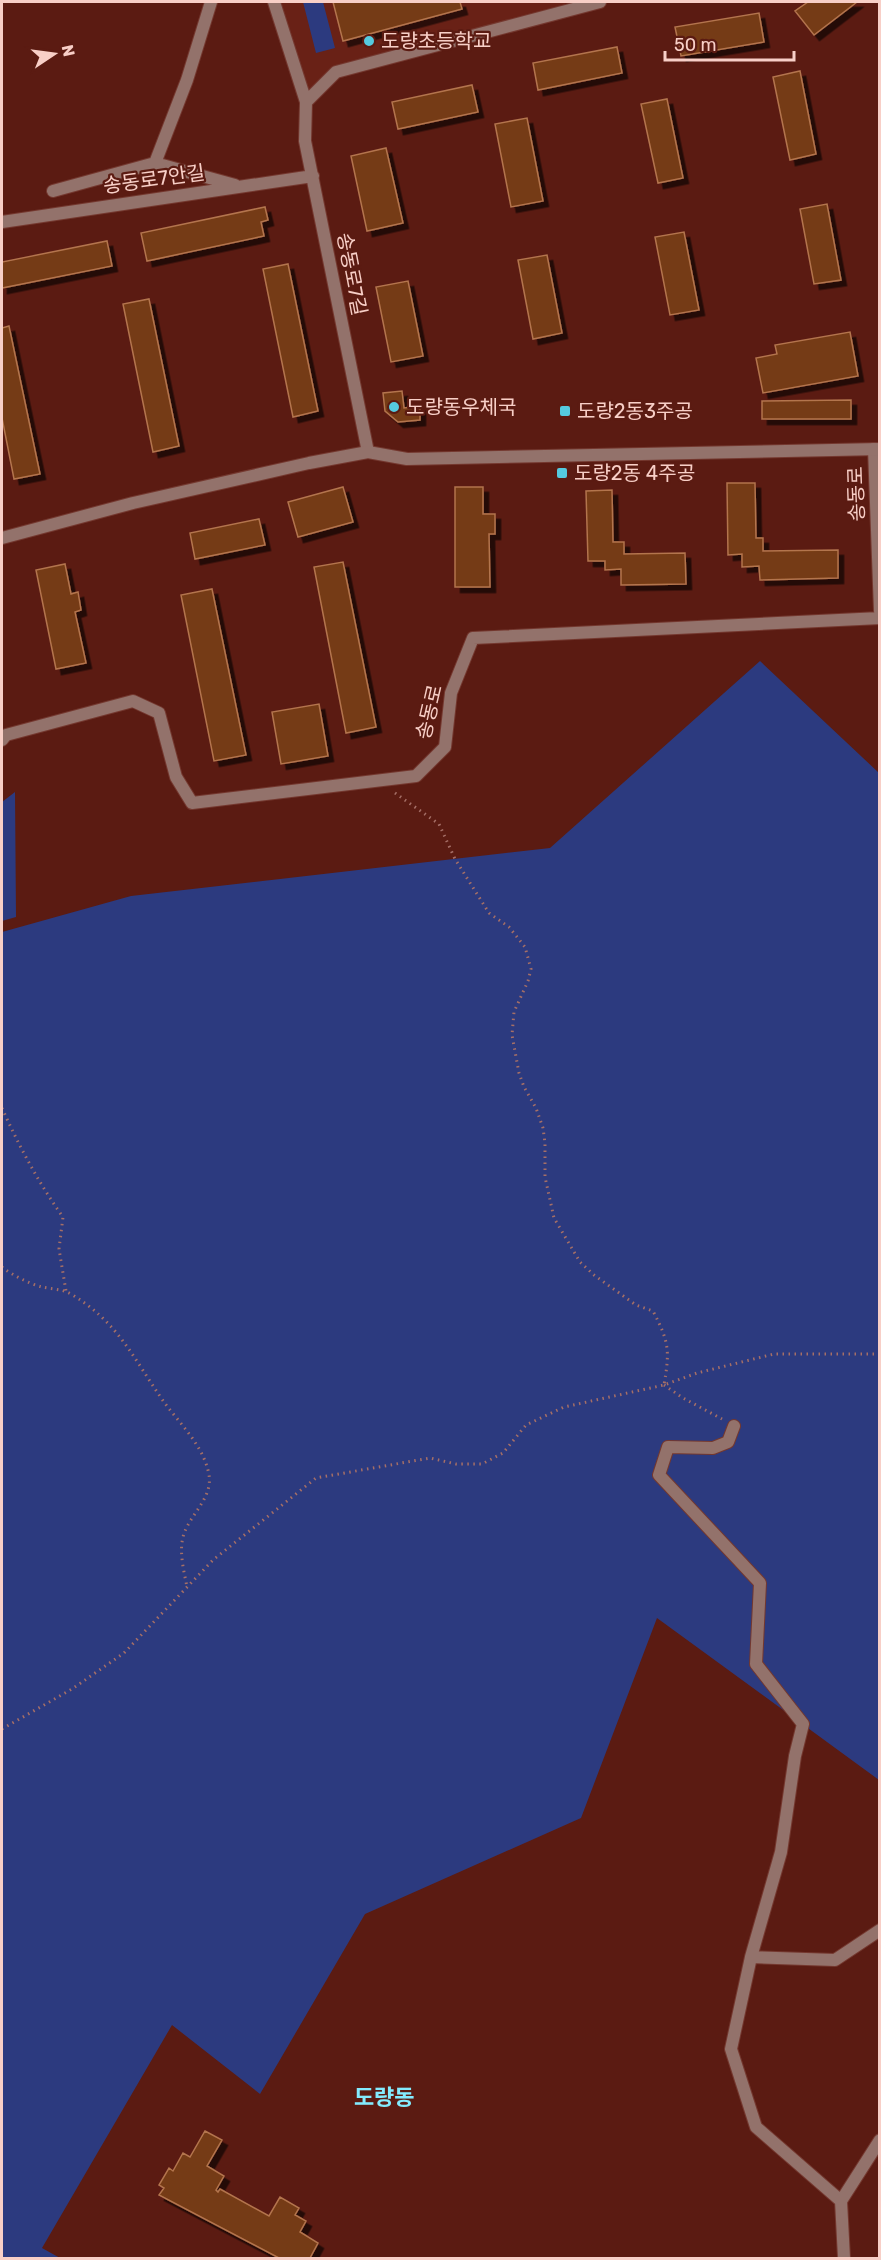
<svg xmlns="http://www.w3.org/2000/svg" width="881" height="2260" viewBox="0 0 881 2260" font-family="Rubik,'Noto Sans KR',sans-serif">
	<defs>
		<filter id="shadow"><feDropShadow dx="5.5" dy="5.5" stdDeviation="0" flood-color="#0009"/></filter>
	</defs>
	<rect width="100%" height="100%" fill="#5b1b12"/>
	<path fill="#692116" d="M 274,2 L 565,2 L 568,10 L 336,72 L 306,102 Z"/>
	<path fill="#2c3a7f" d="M 303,2 L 323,2 L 335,48 L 316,53 Z
		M 760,661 L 879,773 L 879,1780 L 657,1618 L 581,1818 L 365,1914 L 260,2094 L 172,2025 L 42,2248 L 60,2258 L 2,2258 L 2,932 L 131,896 L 550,848 Z
		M 15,792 L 16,917 L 2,921 L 2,802 Z"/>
	<path fill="#753b13" stroke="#b3744e" stroke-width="1.5" filter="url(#shadow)" d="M 333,2 L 460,2 L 462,9 L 343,41 Z
		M 808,2 L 857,2 L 814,35 L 795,11 Z
		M 759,13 L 764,42 L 681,56 L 675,27 Z
		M 617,47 L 622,73 L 538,90 L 533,63 Z
		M 800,71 L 816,154 L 790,160 L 773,77 Z
		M 472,85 L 478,112 L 398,129 L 392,102 Z
		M 667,99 L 683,178 L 658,183 L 641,104 Z
		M 527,118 L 543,201 L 511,207 L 495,124 Z
		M 386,148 L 403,223 L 367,231 L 351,156 Z
		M 827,204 L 841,280 L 814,284 L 800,209 Z
		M 265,207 L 268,220 L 261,222 L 264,236 L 147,261 L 141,233 Z
		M 684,232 L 699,310 L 670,315 L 655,237 Z
		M 107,241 L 112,266 L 2,288 L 2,262 Z
		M 547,255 L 562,333 L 533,339 L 518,260 Z
		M 288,264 L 318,411 L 293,417 L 263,269 Z
		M 408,281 L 423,356 L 391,362 L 376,287 Z
		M 149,299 L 179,446 L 153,452 L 123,304 Z
		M 9,326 L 40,474 L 14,479 L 2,418 L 2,328 Z
		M 850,332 L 858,376 L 763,393 L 756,358 L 777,354 L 775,345 Z
		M 402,391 L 404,408 L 420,406 L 420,420 L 398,422 L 385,411 L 383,393 Z
		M 851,400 L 851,419 L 762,419 L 762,401 Z
		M 727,483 L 755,483 L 756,538 L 763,538 L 763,551 L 838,550 L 838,578 L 760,580 L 759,566 L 742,567 L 742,554 L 728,555 Z
		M 343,487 L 353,522 L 298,537 L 288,502 Z
		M 455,487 L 483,487 L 483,514 L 495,514 L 495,534 L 489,534 L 490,587 L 455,587 Z
		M 612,490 L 613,542 L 624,542 L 624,554 L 685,553 L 686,584 L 621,585 L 621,569 L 605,570 L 605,561 L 588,561 L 586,491 Z
		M 259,519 L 265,545 L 195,559 L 190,533 Z
		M 343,562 L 376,727 L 346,733 L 314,567 Z
		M 65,564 L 71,594 L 78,592 L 81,610 L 75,612 L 86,663 L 56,669 L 36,570 Z
		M 212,589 L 246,755 L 214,761 L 181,595 Z
		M 319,704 L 328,756 L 281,764 L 272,712 Z
		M 205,2131 L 222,2140 L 207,2166 L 224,2176 L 216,2190 L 218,2192 L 220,2189 L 269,2216 L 280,2197 L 299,2208 L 295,2215 L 306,2221 L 300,2232 L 318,2243 L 310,2258 L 279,2258 L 159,2195 L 164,2188 L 159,2185 L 169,2168 L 173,2171 L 183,2153 L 190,2157 Z"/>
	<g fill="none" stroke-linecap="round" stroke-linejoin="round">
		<g stroke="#74382f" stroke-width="14">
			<path id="minor" d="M 211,2 L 187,80 L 155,163 L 235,185
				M 274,2 L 306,102
				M 53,191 L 155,163
				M 2,222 L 313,176
				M 874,449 L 880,611
				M 368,452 L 305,141 L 306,102 L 336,72 L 600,2
				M 2,740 L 6,735 L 133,701 L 159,713 L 176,777 L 192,803 L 416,776 L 445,747 L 451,693 L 473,638 L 880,618
				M 734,1426 L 728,1442 L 713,1448 L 668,1447 L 659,1475 L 760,1583 L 756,1664 L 803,1724 L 795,1756 L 781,1852 L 751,1957
				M 841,2201 L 756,2127 L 731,2049 L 751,1957 L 835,1960 L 880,1930
				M 844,2258 L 841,2201 L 880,2140"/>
		</g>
		<g stroke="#74382f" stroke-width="14">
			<path id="tertiary" d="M 2,538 L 133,503 L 309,463 L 368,452 L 407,459 L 880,449"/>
		</g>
		<path stroke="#a56f67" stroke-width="3" stroke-dasharray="1.5 4.5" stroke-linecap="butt" d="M 395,793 L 439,824 L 455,859 L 489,913 L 509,927 L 525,947 L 531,969 L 528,981 L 514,1012 L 512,1035 L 519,1073 L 524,1087 L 536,1108 L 543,1128 L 545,1143 L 545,1177 L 554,1218 L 580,1262 L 594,1275 L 636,1305 L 653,1311 C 669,1342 670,1350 664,1385
			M 2,1108 C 19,1146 38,1182 63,1217 L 59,1249 L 66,1291
			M 2,1267 C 12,1275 30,1284 42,1287 C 51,1289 61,1289 69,1293 C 118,1321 133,1358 164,1402 C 180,1424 204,1446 209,1475 C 213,1499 188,1516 183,1537 C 179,1553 184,1571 187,1587
			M 664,1385 L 683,1398 L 722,1419
			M 2,1729 L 72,1689 L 124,1653 L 213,1560 L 316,1478 L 430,1458 L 456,1464 L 482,1464 L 503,1453 L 526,1425 L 564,1407 L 664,1385 L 697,1373 L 774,1354 L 880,1354"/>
		<use href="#minor" stroke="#93726b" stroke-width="12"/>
		<use href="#tertiary" stroke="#93726b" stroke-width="12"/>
	</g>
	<g fill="#55cadf" stroke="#5b1b12" stroke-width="2">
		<circle cx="369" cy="41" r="6"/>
		<circle cx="394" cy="407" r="6"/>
		<rect x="559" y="405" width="12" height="12" rx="3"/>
		<rect x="556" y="467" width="12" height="12" rx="3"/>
	</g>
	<g text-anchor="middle" stroke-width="4.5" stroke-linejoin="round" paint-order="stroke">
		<g font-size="20" fill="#f8cfc7" stroke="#5b1b12" text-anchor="start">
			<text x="381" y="48">도량초등학교</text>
			<text x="406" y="414">도량동우체국</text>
			<text x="577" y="418">도량2동3주공</text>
			<text x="574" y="480">도량2동 4주공</text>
		</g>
		<g font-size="20" fill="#f8cfc7" stroke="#5b1b12">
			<text transform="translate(154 179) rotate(-8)" y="7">송동로7안길</text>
			<text transform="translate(352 274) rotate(79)" y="7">송동로7길</text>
			<text transform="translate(856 494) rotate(-92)" y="7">송동로</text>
			<text transform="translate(429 712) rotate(-77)" y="7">송동로</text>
		</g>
		<g font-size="22" font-weight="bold" fill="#83ebfe" stroke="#5b1b12">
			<text x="384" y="2105">도량동</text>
		</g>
	</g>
	<rect width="881" height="2260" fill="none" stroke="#f8cfc7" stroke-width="6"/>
	<g transform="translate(54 54) rotate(77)" stroke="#5b1b12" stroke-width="4.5" paint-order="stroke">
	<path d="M0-4.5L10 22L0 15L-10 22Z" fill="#f8cfc7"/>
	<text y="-9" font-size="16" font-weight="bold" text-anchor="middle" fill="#f8cfc7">N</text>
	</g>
	<path d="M665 51v9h129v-9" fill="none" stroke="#f8cfc7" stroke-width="3"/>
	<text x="674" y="51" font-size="18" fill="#f8cfc7" stroke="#5b1b12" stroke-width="4.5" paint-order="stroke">50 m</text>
</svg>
